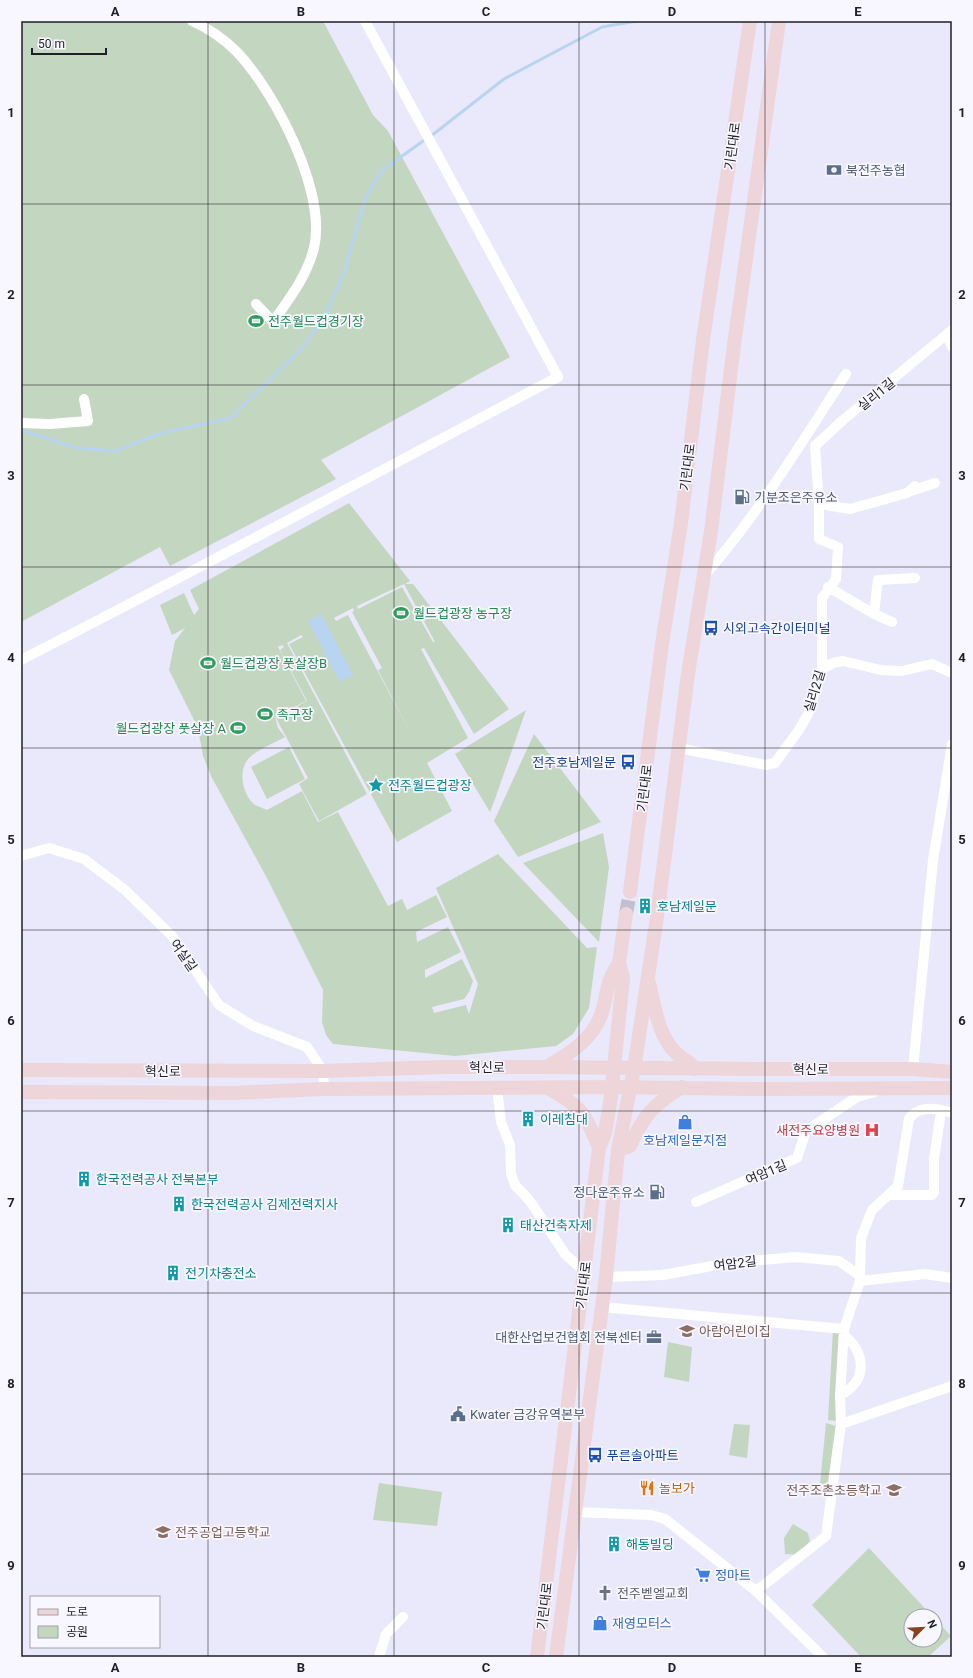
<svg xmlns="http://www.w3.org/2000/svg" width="973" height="1678" viewBox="0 0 973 1678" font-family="Roboto,'Noto Sans KR',sans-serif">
	<rect width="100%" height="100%" fill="#eae8fb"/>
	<path fill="#c3d6c0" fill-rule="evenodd" d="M 21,21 L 323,21 L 373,115 L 388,131 L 510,357 L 321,460 L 336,479 L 170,566 L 160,547 L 21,622 Z
		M 349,503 L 410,581 L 405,584 L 413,584 L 509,709 L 474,734 L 424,648 L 421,649 L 468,738 L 427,763 L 452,811 L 397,842 L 289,644 L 303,637 L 301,635 L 287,643 L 367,794 L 319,821 L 299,784 L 308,778 L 276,718 L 307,701 L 280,650 L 284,647 L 282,645 L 278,647 L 306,701 L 275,717 L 278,728 L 285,737 C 274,743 259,749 250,757 C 237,769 242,795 255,805 C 259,807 263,808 267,810 L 302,791 L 318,822 L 338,812 L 388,906 L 402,899 L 407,910 L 436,895 L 447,917 L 416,932 L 417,942 L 448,927 L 461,952 L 425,970 L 425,978 L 462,959 L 473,981 L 469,992 L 464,999 L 432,1007 L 434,1013 L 466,1005 L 469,1014 L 478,984 L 436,888 L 498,854 L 587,948 L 597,947 L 589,1008 L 573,1034 L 556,1046 L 455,1056 L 333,1044 L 326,1035 L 322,1022 L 323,990 L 267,878 L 212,778 L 203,756 L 198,728 L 169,670 L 175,641 L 185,628 L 172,635 L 160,605 L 184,593 L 194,615 L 199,609 L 190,590 ZM 404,584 L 435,642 L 433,642 L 402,587 L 358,609 L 357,606 ZM 353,608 L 354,611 L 352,612 L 382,668 L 378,670 L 412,736 L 348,615 L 336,621 L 334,618 Z
		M 526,710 L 495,799 L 490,812 L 455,754 Z
		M 534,734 L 601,822 L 518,857 L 494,821 Z
		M 289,747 L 305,779 L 267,799 L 251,767 Z
		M 603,833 L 609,867 L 599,942 L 523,863 Z
		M 833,1330 L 842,1331 L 837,1421 L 828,1420 Z
		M 668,1342 L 692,1347 L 689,1382 L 664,1377 Z
		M 826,1423 L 836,1426 L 826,1497 L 805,1492 L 806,1483 L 820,1484 Z
		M 734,1424 L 750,1425 L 747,1458 L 729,1455 Z
		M 379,1483 L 442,1492 L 437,1526 L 373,1520 Z
		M 793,1524 L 808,1533 L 810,1541 L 799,1555 L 785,1554 L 784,1538 Z
		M 869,1548 L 932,1616 L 911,1616 L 911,1640 L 935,1640 L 935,1619 L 951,1636 L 928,1657 L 861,1657 L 812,1605 Z"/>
	<path fill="#b8d4f1" d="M 321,614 L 353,675 L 340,682 L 308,621 Z"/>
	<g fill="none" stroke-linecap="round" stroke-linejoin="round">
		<path stroke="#b8d4f1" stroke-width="3" d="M 431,136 L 504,79 L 602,27 L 637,21
			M 21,430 L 77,448 L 116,451 L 161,433 L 230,418 L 299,351 L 323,320 L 344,273 L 365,199 L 381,171 L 426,139"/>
		<path stroke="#c2c0d0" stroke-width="14" stroke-dasharray="14 7" stroke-linecap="butt" d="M 626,914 L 630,892"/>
		<path stroke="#fff" stroke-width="10" d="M 192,21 C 208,28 225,40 237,52 C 275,92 327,192 314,248 C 307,276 289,299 273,322 L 256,304
			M 947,334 L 952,347
			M 21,423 L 50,424 L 88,421 L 84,399
			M 815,446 L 843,420 L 952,330
			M 911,491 L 935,483
			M 819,504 L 850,509 L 907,493 L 915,486
			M 704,576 C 757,516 802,442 846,374
			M 828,587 L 874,614 L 892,622
			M 874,614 L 878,580 L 915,578
			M 21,660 C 201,568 379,471 558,377 L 365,21
			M 822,669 L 833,663 L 843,661 L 881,670 L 902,671 L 932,664 L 952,673
			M 678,748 L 766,765 L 775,763 L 799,730 L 808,714 L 822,669 L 822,598 L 836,579 L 838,547 L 819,539 L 819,504 L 815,446
			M 21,856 L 49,848 L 84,859 L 125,890 L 172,936 L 219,1005 L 253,1026 L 307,1047 L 323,1071 L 324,1089
			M 913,1069 L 933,860 L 952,744
			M 497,1088 L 501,1122 L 510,1145 L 511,1173 L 515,1185 L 530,1201 L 565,1254 L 585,1272
			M 889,1195 L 932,1195 L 934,1192 L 934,1159 L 941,1111
			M 696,1202 L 797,1158 L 806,1131 L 857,1097 L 875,1092
			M 860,1276 L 861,1238 L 872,1210 L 898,1186 L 909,1119 C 918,1105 937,1108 952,1113
			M 606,1277 L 663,1275 L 728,1263 L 795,1257 L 839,1261 L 860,1276 L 860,1281 L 844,1329 L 840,1395 L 841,1424 L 826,1536 L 756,1591
			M 860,1281 L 925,1274 L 952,1278
			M 602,1307 L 844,1329
			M 840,1395 C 868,1382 866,1353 844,1335
			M 841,1424 L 952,1386
			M 574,1512 L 651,1515 L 665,1519 L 756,1591 L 823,1657
			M 379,1657 L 386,1634 L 403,1617"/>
		<path stroke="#edd5d9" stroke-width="14" d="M 630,892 L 662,644 L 681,523 L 703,340 L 750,21
			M 649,983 C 655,1006 658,1036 676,1053 C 683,1060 688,1059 695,1069
			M 548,1066 C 570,1054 594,1038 602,1012 C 608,991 606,982 619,963
			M 21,1070 L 323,1071 L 443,1067 L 547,1067 L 754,1069 L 913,1069 L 952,1072
			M 548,1088 C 581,1106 586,1114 599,1148
			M 21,1092 L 234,1093 L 324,1089 L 612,1087 L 750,1089 L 952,1088
			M 618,1150 L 630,1146 C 643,1116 654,1104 682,1087
			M 537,1657 L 599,1148 L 605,1133 L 611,1097 L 623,978 L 619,963 L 626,914
			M 556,1657 L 606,1277 L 618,1150 L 634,1069 L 657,917 L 688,674 L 711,531 L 734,345 L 779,21"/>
	</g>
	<path fill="none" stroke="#201f26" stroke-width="1" stroke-opacity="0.55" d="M 208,21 L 208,1657M 394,21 L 394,1657M 579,21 L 579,1657M 765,21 L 765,1657M 21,204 L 952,204M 21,385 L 952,385M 21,567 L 952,567M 21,748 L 952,748M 21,930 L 952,930M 21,1111 L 952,1111M 21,1293 L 952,1293M 21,1474 L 952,1474"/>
	<defs>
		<g id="bank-bare" transform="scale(1.2)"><path d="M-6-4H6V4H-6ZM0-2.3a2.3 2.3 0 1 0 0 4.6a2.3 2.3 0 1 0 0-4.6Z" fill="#5c6f8a" stroke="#f8f7ff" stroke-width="2.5" paint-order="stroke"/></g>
		<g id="stadium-bare" transform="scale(1.2)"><path d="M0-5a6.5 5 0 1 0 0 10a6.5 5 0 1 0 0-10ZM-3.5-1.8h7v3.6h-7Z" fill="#2e9e5b" stroke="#f8f7ff" stroke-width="2.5" paint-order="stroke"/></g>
		<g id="fuel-bare" transform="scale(1.2)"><path d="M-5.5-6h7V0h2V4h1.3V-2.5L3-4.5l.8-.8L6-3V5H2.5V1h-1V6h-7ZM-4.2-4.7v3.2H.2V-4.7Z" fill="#5c6f8a" stroke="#f8f7ff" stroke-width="2.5" paint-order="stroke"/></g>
		<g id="bus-bare" transform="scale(1.2)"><path d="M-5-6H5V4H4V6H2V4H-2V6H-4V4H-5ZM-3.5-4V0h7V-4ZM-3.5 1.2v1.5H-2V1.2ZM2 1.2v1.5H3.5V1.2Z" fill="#1a4fb4" stroke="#f8f7ff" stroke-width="2.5" paint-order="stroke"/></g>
		<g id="sight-bare" transform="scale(1.2)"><path d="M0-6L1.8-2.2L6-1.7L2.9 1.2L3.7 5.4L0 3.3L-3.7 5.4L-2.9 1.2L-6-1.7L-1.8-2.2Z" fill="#0f9aa8" stroke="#f8f7ff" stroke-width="2.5" paint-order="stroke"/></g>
		<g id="building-bare" transform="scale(1.2)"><path d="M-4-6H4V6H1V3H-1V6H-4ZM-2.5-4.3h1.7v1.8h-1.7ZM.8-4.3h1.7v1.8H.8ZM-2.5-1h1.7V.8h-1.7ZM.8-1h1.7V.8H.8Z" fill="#0f9aa8" stroke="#f8f7ff" stroke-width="2.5" paint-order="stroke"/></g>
		<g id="shop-bare" transform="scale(1.2)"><path d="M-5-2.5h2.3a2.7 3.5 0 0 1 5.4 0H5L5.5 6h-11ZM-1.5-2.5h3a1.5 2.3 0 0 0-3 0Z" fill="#3f7fe0" stroke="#f8f7ff" stroke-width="2.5" paint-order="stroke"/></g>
		<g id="hospital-bare" transform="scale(1.2)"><path d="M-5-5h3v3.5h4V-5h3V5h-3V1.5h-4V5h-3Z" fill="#e0444e" stroke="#f8f7ff" stroke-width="2.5" paint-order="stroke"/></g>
		<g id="school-bare" transform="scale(1.2)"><path d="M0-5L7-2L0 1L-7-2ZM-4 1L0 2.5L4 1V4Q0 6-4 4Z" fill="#8d6e63" stroke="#f8f7ff" stroke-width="2.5" paint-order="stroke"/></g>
		<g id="office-bare" transform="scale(1.2)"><path d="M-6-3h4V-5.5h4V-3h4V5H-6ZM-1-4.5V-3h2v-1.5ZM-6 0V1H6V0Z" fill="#5c6f8a" stroke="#f8f7ff" stroke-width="2.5" paint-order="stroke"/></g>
		<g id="civic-bare" transform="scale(1.2)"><path d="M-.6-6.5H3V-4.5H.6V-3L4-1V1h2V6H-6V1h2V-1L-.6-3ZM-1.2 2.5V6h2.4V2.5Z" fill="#5c6f8a" stroke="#f8f7ff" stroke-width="2.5" paint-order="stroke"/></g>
		<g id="restaurant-bare" transform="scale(1.2)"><path d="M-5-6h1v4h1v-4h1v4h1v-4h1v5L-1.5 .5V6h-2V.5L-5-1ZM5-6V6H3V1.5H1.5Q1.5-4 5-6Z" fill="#e8710a" stroke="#f8f7ff" stroke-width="2.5" paint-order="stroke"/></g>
		<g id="supermarket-bare" transform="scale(1.2)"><path d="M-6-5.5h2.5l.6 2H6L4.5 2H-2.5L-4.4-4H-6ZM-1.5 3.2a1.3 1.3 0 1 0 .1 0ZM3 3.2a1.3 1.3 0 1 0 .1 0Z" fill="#3f7fe0" stroke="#f8f7ff" stroke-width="2.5" paint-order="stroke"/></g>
		<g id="church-bare" transform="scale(1.2)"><path d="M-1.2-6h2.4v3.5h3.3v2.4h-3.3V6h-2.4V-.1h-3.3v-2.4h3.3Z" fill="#6b7280" stroke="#f8f7ff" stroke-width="2.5" paint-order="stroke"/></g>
	</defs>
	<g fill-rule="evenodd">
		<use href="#bank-bare" x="834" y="170"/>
		<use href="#stadium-bare" x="256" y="321"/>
		<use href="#fuel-bare" x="742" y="497"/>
		<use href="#stadium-bare" x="401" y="613"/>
		<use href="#bus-bare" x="711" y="628"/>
		<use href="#stadium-bare" x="208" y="663"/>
		<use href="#stadium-bare" x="265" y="714"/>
		<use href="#stadium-bare" x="238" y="728"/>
		<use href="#bus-bare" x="628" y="762"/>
		<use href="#sight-bare" x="376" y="785"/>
		<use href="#building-bare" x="645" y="906"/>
		<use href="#building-bare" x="528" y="1119"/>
		<use href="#shop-bare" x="685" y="1122"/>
		<use href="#hospital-bare" x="872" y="1130"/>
		<use href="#building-bare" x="84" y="1179"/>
		<use href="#fuel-bare" x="657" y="1192"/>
		<use href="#building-bare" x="179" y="1204"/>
		<use href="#building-bare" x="508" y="1225"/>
		<use href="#building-bare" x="173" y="1273"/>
		<use href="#school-bare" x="687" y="1331"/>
		<use href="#office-bare" x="654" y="1337"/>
		<use href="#civic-bare" x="458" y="1414"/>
		<use href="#bus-bare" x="595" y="1455"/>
		<use href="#restaurant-bare" x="647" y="1488"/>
		<use href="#school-bare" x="894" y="1490"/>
		<use href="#school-bare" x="163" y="1532"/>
		<use href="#building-bare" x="614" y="1544"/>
		<use href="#supermarket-bare" x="703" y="1575"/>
		<use href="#church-bare" x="605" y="1593"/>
		<use href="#shop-bare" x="600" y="1623"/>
	</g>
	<g text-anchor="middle" stroke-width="3.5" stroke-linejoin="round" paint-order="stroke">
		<g font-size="13" fill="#201f26" stroke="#f8f7ff">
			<text transform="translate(732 146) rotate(-82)" y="5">기린대로</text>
			<text transform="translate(876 394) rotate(-39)" y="5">실리1길</text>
			<text transform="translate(687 467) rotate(-83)" y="5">기린대로</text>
			<text transform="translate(814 691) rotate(-73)" y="5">실리2길</text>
			<text transform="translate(644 788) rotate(-83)" y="5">기린대로</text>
			<text transform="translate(184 955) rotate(55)" y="5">여실길</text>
			<text x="487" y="1072">혁신로</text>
			<text x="811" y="1074">혁신로</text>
			<text x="163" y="1076">혁신로</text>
			<text transform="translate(766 1172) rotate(-23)" y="5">여암1길</text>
			<text transform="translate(735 1263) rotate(-7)" y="5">여암2길</text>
			<text transform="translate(583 1285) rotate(-83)" y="5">기린대로</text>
			<text transform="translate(544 1606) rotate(-83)" y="5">기린대로</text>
		</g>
		<g font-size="13" fill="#4e5e75" stroke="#f8f7ff" text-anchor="start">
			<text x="846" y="175">북전주농협</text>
			<text x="754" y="502">기분조은주유소</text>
			<text x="645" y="1197" text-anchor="end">정다운주유소</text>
			<text x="642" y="1342" text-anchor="end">대한산업보건협회 전북센터</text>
			<text x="470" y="1419">Kwater 금강유역본부</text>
		</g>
		<g font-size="13" fill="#27864d" stroke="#f8f7ff" text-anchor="start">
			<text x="268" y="326">전주월드컵경기장</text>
			<text x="413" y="618">월드컵광장 농구장</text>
			<text x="220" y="668">월드컵광장 풋살장B</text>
			<text x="277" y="719">족구장</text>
			<text x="226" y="733" text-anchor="end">월드컵광장 풋살장 A</text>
		</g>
		<g font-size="13" fill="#164399" stroke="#f8f7ff" text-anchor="start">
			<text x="723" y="633">시외고속간이터미널</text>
			<text x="616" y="767" text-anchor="end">전주호남제일문</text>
			<text x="607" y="1460">푸른솔아파트</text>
		</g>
		<g font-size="13" fill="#0d838f" stroke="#f8f7ff" text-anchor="start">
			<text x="388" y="790">전주월드컵광장</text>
			<text x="657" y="911">호남제일문</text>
			<text x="540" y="1124">이레침대</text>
			<text x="96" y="1184">한국전력공사 전북본부</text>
			<text x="191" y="1209">한국전력공사 김제전력지사</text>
			<text x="520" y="1230">태산건축자제</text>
			<text x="185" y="1278">전기차충전소</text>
			<text x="626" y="1549">해동빌딩</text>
		</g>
		<g font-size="13" fill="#be3a42" stroke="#f8f7ff" text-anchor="end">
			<text x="860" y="1135">새전주요양병원</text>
		</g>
		<g font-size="13" fill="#366cbe" stroke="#f8f7ff" text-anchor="start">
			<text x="685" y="1145" text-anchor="middle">호남제일문지점</text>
			<text x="715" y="1580">정마트</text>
			<text x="612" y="1628">재영모터스</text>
		</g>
		<g font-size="13" fill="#785e54" stroke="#f8f7ff" text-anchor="start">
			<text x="699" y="1336">아람어린이집</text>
			<text x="882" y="1495" text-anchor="end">전주조촌초등학교</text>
			<text x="175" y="1537">전주공업고등학교</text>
		</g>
		<g font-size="13" fill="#c56008" stroke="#f8f7ff" text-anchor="start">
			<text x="659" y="1493">놀보가</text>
		</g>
		<g font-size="13" fill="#5b616d" stroke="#f8f7ff" text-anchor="start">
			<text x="617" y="1598">전주벧엘교회</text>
		</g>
	</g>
	<rect width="973" height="1678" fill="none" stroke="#f8f7ff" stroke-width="44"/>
	<rect x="30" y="1596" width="130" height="52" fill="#f8f7ff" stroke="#a2a1a8"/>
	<rect x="38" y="1609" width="20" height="6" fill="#edd5d9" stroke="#a2a1a8"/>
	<text x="66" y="1616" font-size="12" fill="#201f26">도로</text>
	<rect x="38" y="1626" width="20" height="12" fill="#c3d6c0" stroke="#a2a1a8"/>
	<text x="66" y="1636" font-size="12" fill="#201f26">공원</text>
	<g transform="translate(923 1628) rotate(66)"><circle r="19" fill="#f8f7ff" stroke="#a2a1a8"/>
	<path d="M0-3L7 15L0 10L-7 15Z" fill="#89421f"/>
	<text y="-6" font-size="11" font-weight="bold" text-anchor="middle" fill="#201f26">N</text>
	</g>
	<path d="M32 48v6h74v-6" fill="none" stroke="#201f26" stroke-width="2"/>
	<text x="38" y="48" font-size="12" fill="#201f26" stroke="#f8f7ff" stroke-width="3" paint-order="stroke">50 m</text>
	<rect x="22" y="22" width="929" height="1634" fill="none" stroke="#201f26" stroke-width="1.5"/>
	<g font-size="13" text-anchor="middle" font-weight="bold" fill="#201f26">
		<text x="115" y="16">A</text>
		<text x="301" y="16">B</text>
		<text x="486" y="16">C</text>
		<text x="672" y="16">D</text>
		<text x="858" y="16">E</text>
		<text x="11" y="117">1</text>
		<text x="962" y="117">1</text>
		<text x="11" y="299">2</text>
		<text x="962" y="299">2</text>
		<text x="11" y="480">3</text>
		<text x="962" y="480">3</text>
		<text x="11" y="662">4</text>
		<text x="962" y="662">4</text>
		<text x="11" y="844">5</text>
		<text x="962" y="844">5</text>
		<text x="11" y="1025">6</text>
		<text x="962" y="1025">6</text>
		<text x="11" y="1207">7</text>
		<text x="962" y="1207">7</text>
		<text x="11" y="1388">8</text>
		<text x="962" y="1388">8</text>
		<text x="11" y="1570">9</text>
		<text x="962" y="1570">9</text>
		<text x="115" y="1672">A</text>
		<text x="301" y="1672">B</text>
		<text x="486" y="1672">C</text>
		<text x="672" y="1672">D</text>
		<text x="858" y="1672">E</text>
	</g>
</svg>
